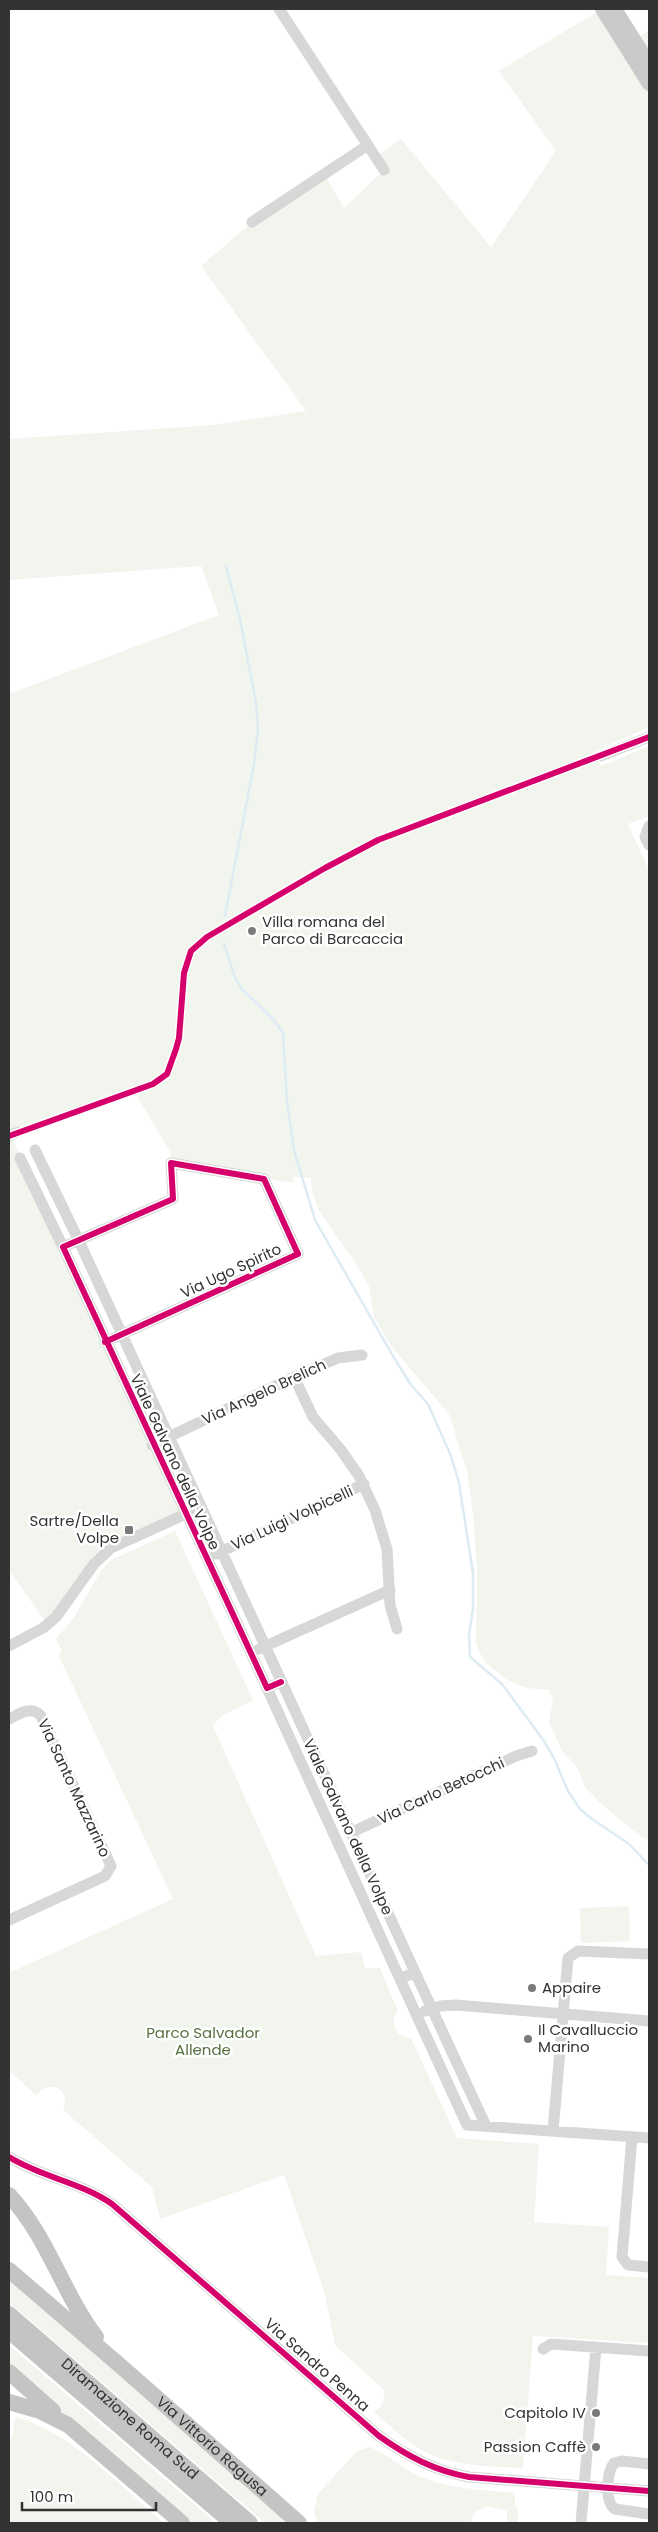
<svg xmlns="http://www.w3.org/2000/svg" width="658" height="2532" viewBox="0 0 658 2532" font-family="Poppins,sans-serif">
	<rect width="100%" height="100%" fill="#fff"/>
	<path fill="#f1f5ed" d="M 602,9 L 638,37 L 649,30 L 649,727 L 594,752 L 601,766 L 649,746 L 649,816 L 628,824 L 649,870 L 649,1841 L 641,1837 L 599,1802 L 585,1787 L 577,1767 L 562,1751 L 549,1722 L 553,1700 L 549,1690 L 527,1688 L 507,1680 L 485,1662 L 480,1653 L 476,1642 L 477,1568 L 473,1513 L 467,1471 L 449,1414 L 391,1346 L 374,1317 L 369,1286 L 357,1265 L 319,1211 L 312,1192 L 311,1178 L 293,1177 L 294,1183 L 171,1163 L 170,1152 L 134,1091 L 11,1135 L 184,1514 L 111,1548 L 47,1624 L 9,1570 L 9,694 L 219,615 L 201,566 L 9,580 L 9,439 L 214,425 L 306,411 L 201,266 L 252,222 L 324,174 L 344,208 L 384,170 L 380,154 L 401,139 L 491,247 L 556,151 L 499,71 Z
		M 175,1531 L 253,1700 L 220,1717 L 213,1726 L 316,1956 L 361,1952 L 365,1968 L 380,1968 L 398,2011 C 388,2023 396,2038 411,2038 L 457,2138 L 539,2144 L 534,2222 L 609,2227 L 606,2275 L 649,2278 L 649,2343 L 533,2336 L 523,2468 C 489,2466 453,2467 422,2450 C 405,2441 389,2425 374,2412 L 382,2405 L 385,2391 L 335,2345 L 325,2294 L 284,2175 L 160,2219 L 152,2187 L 63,2110 C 69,2099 61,2082 46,2088 C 42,2089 39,2093 36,2095 L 9,2071 L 9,1973 L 173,1899 L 59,1656 L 62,1651 L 56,1639 L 75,1616 L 99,1574 L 109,1561 Z
		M 629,1906 L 630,1941 L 581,1943 L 580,1908 Z
		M 9,2281 L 291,2523 L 265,2523 L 9,2302 Z
		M 9,2345 L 216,2523 L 191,2523 L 9,2367 Z
		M 15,2417 C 67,2429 122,2488 164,2523 L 9,2523 L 9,2439 L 12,2438 Z
		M 369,2447 C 379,2449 408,2472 423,2478 C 452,2489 484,2490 515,2493 L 515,2507 L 518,2508 L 518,2523 L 507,2523 L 507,2511 L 487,2506 L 474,2513 L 471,2523 L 318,2523 L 314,2512 L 318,2494 L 357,2451 Z"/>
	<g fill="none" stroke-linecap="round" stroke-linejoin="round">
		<path stroke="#ddebf3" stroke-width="2.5" d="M 225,916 L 254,764 L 258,729 L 256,703 L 240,619 L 226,566
			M 224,944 L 234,975 L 241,988 L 274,1020 L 283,1033 L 287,1102 L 294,1150 L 315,1220 L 393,1356 L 411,1385 L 428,1404 L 451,1456 L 459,1483 L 473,1573 L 473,1608 L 469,1635 L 470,1657 L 502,1684 L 544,1741 L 554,1758 L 568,1791 L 580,1809 L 592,1819 L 629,1844 L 649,1865"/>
		<path stroke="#d7d7d7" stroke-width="11" d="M 279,9 L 384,170
			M 252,222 L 368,145
			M 601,756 L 649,737
			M 649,826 L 645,837 L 649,845
			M 9,1136 L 18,1132
			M 35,1150 L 79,1241 L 415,1972
			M 20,1158 L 63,1247
			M 105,1342 L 298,1254 L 264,1179 L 171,1163 L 173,1199 L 63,1247 C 130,1395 198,1542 267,1688 L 281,1682
			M 294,1377 L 313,1417 L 341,1450 L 359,1476 L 375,1510 L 387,1549 L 390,1605 L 397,1629
			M 152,1445 L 294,1377 L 338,1358 L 362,1355
			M 216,1554 L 364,1484
			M 9,1646 L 43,1628 L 56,1617 L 94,1564 L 111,1548 L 190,1512
			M 259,1649 L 390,1590
			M 267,1688 L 400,1979
			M 9,1719 C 19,1714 31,1705 41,1716 L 111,1866 L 105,1876 L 9,1920
			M 350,1833 L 516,1756 L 532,1751
			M 425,2011 L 440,2006 L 456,2005 L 649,2021
			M 486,2126 L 415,1972 L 400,1979 L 467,2125 L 649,2138
			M 553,2131 L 568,1958 L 578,1951 L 649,1954
			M 632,2137 L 622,2257 L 628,2265 L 649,2267
			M 9,2157 C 41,2177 80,2182 112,2204 L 379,2436 C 407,2456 435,2471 469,2477 L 649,2491
			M 543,2349 L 551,2344 L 649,2351
			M 649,2464 L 622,2461 L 614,2463 C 607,2472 604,2502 615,2509 L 649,2514
			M 581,2523 L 596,2347"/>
		<path stroke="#cacaca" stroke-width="14" d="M 602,9 L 649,84
			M 615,9 L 649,63"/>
		<g stroke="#c4c4c4" stroke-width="16">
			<path d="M 9,2195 C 48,2237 62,2292 96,2337"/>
			<path id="s1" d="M 9,2270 L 124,2369 L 299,2523"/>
			<path id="s2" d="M 9,2314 L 250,2523"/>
			<path d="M 9,2331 L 232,2523"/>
			<path d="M 9,2372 L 53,2411"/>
			<path d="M 9,2402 L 40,2411 L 68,2425 L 182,2523"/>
		</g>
		<g stroke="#fff" stroke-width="9">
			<path id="cycleway" d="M 9,1136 L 153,1084 L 167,1074 L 176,1049 L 179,1038 L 184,973 L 191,951 L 207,937 L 325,868 L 378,840 L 649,737
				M 105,1342 L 298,1254 L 264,1179 L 171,1163 L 173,1199 L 63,1247 C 130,1395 198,1542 267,1688 L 281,1682
				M 9,2157 C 41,2177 80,2182 112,2204 L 379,2436 C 407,2456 435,2471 469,2477 L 649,2491"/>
		</g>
		<use href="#cycleway" stroke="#d6006c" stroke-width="6"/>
	</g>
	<g fill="#7a7a7a" stroke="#fff" stroke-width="2">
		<circle cx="252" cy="931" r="5"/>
		<rect x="124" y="1525" width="10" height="10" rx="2.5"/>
		<circle cx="532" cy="1988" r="5"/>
		<circle cx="528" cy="2039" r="5"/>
		<circle cx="596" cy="2413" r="5"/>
		<circle cx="596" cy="2447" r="5"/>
	</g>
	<g text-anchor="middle" stroke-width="5" stroke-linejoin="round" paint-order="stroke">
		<g font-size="15" fill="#333" stroke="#fff" text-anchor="start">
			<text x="262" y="927">Villa romana del<tspan x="262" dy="17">Parco di Barcaccia</tspan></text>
			<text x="119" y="1526" text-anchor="end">Sartre/Della<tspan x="119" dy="17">Volpe</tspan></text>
			<text x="542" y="1993">Appaire</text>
			<text x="538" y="2035">Il Cavalluccio<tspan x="538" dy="17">Marino</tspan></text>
			<text x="586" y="2418" text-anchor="end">Capitolo IV</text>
			<text x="586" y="2452" text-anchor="end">Passion Caffè</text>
		</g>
		<g font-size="15" fill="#333" stroke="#fff">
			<text transform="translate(231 1271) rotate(-25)" y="5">Via Ugo Spirito</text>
			<text transform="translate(264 1392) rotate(-25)" y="5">Via Angelo Brelich</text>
			<text transform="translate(175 1462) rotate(65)" y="5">Viale Galvano della Volpe</text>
			<text transform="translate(292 1518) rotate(-25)" y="5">Via Luigi Volpicelli</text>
			<text transform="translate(74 1788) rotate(65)" y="5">Via Santo Mazzarino</text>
			<text transform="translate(441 1791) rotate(-25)" y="5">Via Carlo Betocchi</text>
			<text transform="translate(348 1827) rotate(65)" y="5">Viale Galvano della Volpe</text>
			<text transform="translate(317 2365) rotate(41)" y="5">Via Sandro Penna</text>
			<text dy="5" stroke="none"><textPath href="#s2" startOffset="160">Diramazione Roma Sud</textPath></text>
			<text dy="5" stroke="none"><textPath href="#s1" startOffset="269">Via Vittorio Ragusa</textPath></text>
		</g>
		<g font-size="15" fill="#56703f" stroke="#fff">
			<text x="203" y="2038">Parco Salvador<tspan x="203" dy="17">Allende</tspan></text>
		</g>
	</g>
	<rect width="658" height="2532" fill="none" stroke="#333333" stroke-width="20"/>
	<path d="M22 2502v8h134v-8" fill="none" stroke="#333333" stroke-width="2.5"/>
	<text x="30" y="2502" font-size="15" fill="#333333" stroke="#ffffff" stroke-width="4" paint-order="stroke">100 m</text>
</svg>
